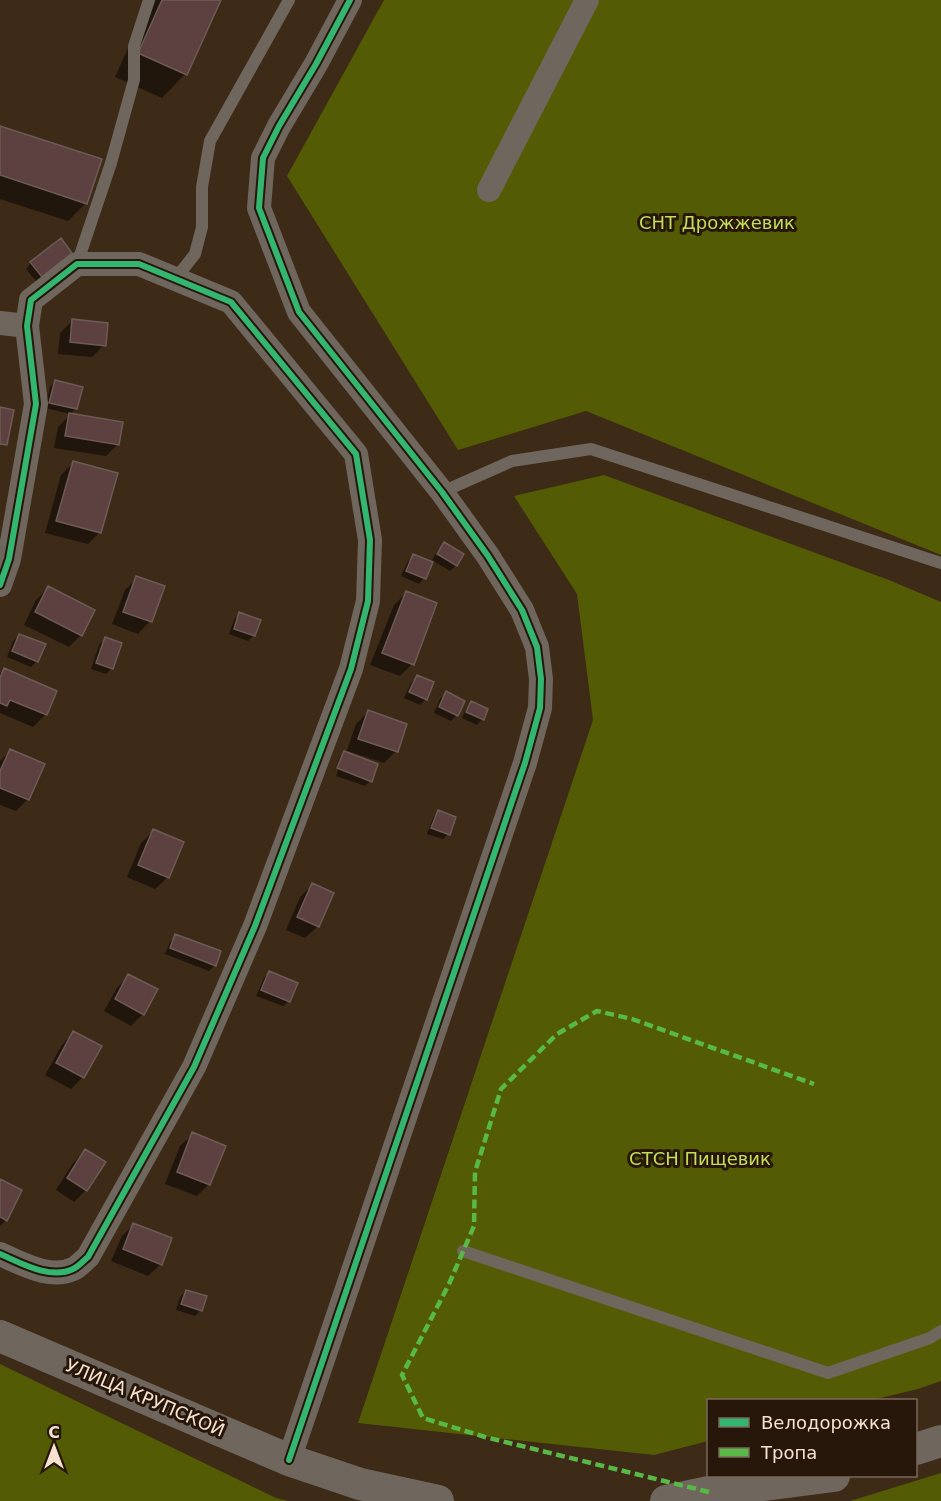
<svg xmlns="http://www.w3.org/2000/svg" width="941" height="1501" viewBox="0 0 941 1501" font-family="'DejaVu Sans',sans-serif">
	<rect width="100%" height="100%" fill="#3d2a17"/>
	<path fill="#535c05" d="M 384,0 L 941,0 L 941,555 L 586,411 L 458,450 L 287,176 Z
		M 604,475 L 889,580 L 941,602 L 941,1381 L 918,1389 L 872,1400 L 708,1400 L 708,1441 L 654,1455 L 358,1423 L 593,720 L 577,594 L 514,496 Z
		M 0,1364 L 276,1498 L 288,1501 L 0,1501 Z
		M 941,1473 L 941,1501 L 849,1501 L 850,1501 Z"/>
	<path fill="#0007" d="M 150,0 L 219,0 L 185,74 L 162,98 L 115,77 Z
		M 0,127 L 86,203 L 68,221 L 0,199 Z
		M 64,259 L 36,281 L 26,269 L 31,263 Z
		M 72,321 L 104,345 L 92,357 L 58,354 L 60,333 Z
		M 56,381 L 76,409 L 70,414 L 45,408 L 50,387 Z
		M 70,415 L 118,444 L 106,456 L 54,448 L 58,427 Z
		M 73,463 L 100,532 L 88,544 L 45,533 L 61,475 Z
		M 444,544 L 456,565 L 450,571 L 432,560 L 438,550 Z
		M 413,556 L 424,578 L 419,584 L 401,576 L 408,561 Z
		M 137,578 L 150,621 L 138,634 L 112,624 L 125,590 Z
		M 48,588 L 81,635 L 69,647 L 24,625 L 36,600 Z
		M 406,593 L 412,664 L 400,676 L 370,665 L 394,605 Z
		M 239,614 L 254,635 L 248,641 L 229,634 L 234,620 Z
		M 19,635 L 37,661 L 31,667 L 7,657 L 13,641 Z
		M 105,639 L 112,668 L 106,674 L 91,669 L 99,645 Z
		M 4,670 L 55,691 L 45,715 L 33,727 L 0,713 L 0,674 Z
		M 417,677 L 426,699 L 420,705 L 404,698 L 411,683 Z
		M 446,693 L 457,715 L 451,721 L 434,713 L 440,699 Z
		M 472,703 L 482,719 L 477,725 L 462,718 L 466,709 Z
		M 368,712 L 396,751 L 384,763 L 348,751 L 347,754 L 370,781 L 365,786 L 336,776 L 343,757 L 340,757 L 333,774 L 339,758 L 344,753 L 346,753 L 356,724 Z
		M 10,751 L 28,799 L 16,811 L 0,805 L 0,761 Z
		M 438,812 L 448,834 L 443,839 L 427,834 L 433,818 Z
		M 153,831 L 168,877 L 155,889 L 127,877 L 141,843 Z
		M 313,885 L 318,926 L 305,938 L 286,930 L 300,897 Z
		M 176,936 L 215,965 L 209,971 L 165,954 L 170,942 Z
		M 269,973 L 289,1001 L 283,1006 L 256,996 L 264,978 Z
		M 129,976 L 143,1014 L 131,1026 L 104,1011 L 117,988 Z
		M 74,1032 L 83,1077 L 71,1089 L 45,1075 L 62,1045 Z
		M 193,1134 L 209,1184 L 197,1196 L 165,1184 L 180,1146 Z
		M 85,1151 L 86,1190 L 74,1202 L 56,1190 L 73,1163 Z
		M 0,1181 L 6,1220 L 0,1226 Z
		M 134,1224 L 161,1264 L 148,1276 L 111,1261 L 122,1236 Z
		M 186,1291 L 201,1310 L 195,1316 L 176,1310 L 180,1297 Z"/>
	<path fill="#5c4140" stroke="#6d5b55" stroke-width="1.5" d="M 162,0 L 221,0 L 187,75 L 138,53 Z
		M 0,126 L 102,159 L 87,204 L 0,175 Z
		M 61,238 L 72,253 L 42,277 L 30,262 Z
		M 72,319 L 108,323 L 106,346 L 70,342 Z
		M 55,380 L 83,387 L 77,409 L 49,403 Z
		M 0,407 L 14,410 L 7,445 L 0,444 Z
		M 69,413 L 123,422 L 119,445 L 65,436 Z
		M 73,461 L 118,473 L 101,533 L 56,521 Z
		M 444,542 L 464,554 L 457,566 L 437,554 Z
		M 413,554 L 433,562 L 426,579 L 406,571 Z
		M 136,576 L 165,586 L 152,622 L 123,612 Z
		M 48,586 L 95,610 L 82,636 L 35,612 Z
		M 406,591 L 437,603 L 414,665 L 382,653 Z
		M 239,612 L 261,620 L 255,636 L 234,629 Z
		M 19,634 L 46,644 L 38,662 L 12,651 Z
		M 105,637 L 122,643 L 113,669 L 96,663 Z
		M 4,668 L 57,691 L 47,715 L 10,700 L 7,706 L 0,703 L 0,678 Z
		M 417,675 L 434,682 L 427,700 L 409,692 Z
		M 446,691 L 465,701 L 458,716 L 439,707 Z
		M 471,701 L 488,709 L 484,720 L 466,712 Z
		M 368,710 L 407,724 L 398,752 L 358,739 Z
		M 10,749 L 45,764 L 29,800 L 0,788 L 0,771 Z
		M 344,751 L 378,764 L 372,782 L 337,768 Z
		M 438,810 L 456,817 L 450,835 L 431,828 Z
		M 153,829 L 184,842 L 169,878 L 138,865 Z
		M 312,883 L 334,893 L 319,927 L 297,917 Z
		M 175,934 L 221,951 L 216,966 L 170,948 Z
		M 269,971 L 298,983 L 290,1002 L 261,990 Z
		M 128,974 L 158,989 L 144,1015 L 115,999 Z
		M 73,1031 L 102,1046 L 84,1078 L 56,1063 Z
		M 192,1132 L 226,1146 L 210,1185 L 177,1172 Z
		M 85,1149 L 106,1162 L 87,1191 L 67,1178 Z
		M 0,1179 L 22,1190 L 7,1221 L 0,1217 Z
		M 133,1223 L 172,1238 L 162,1265 L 123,1249 Z
		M 186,1290 L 207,1296 L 202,1311 L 181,1304 Z"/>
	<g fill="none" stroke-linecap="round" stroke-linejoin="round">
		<path stroke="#6f665d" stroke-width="12" d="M 77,264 L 111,163 L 134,80 L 134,46 L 149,0
			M 176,278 L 195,254 L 202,227 L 202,187 L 210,141 L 289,0
			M 442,492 L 512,461 L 591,449 L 941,563
			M 463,1251 L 828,1373 L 930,1338 L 941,1331"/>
		<path stroke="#6f665d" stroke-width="24" d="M 489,190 L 587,0
			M 0,323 L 27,326
			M 0,585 L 9,559 L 36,404 L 27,326 L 31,300 L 77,264 L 139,264 L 231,302 L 356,454 L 370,540 L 368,601 L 351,669 L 255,926 L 194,1067 L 88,1257 C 83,1261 78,1267 73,1269 C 50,1280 21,1263 0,1254
			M 289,1460 L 525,763 L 540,708 L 541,679 L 537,647 L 522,610 L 488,556 L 442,492 L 299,312 L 259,208 L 263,158 L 279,126 L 316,64 L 350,0"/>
		<path stroke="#6f665d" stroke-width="32" d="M 0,1336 L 289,1460 L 360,1484 L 438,1501
			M 916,1449 L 941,1441
			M 666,1501 L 709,1492 L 834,1476"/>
		<path stroke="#58b947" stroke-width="4.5" stroke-dasharray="9 4.5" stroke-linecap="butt" d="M 709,1492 L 485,1437 L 423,1418 L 402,1375 L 449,1284 L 474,1226 L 475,1172 L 501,1089 L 557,1034 L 597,1011 L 632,1019 L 814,1084"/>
		<g stroke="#27170a" stroke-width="10">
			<path id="cycleway" d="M 0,585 L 9,559 L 36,404 L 27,326 L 31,300 L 77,264 L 139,264 L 231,302 L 356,454 L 370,540 L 368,601 L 351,669 L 255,926 L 194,1067 L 88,1257 C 83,1261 78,1267 73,1269 C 50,1280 21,1263 0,1254
				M 289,1460 L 525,763 L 540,708 L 541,679 L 537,647 L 522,610 L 488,556 L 442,492 L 299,312 L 259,208 L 263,158 L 279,126 L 316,64 L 350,0"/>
		</g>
		<use href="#cycleway" stroke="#33b770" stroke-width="6"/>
	</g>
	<g text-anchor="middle" stroke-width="6" stroke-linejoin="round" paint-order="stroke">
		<g font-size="18" fill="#c4de57" stroke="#27170a">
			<text x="717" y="229">СНТ Дрожжевик</text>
			<text x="700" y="1165">СТСН Пищевик</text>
		</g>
		<g font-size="18" fill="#f8e1d0" stroke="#27170a">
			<text transform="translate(145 1398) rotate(23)" y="6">УЛИЦА КРУПСКОЙ</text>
		</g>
	</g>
	<rect x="707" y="1399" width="210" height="78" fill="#27170a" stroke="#7b6859" stroke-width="1.5"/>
	<rect x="719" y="1418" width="30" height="9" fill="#33b770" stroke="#7b6859" stroke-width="1.5"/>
	<text x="761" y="1429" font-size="18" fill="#f8e1d0">Велодорожка</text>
	<rect x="719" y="1448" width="30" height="9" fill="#58b947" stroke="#7b6859" stroke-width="1.5"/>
	<text x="761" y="1459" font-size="18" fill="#f8e1d0">Тропа</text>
	<g transform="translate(54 1447)" stroke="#27170a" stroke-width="4.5" paint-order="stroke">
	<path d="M0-4.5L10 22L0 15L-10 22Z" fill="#f8e1d0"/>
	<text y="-9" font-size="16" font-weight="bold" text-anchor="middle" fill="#f8e1d0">С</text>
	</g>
</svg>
